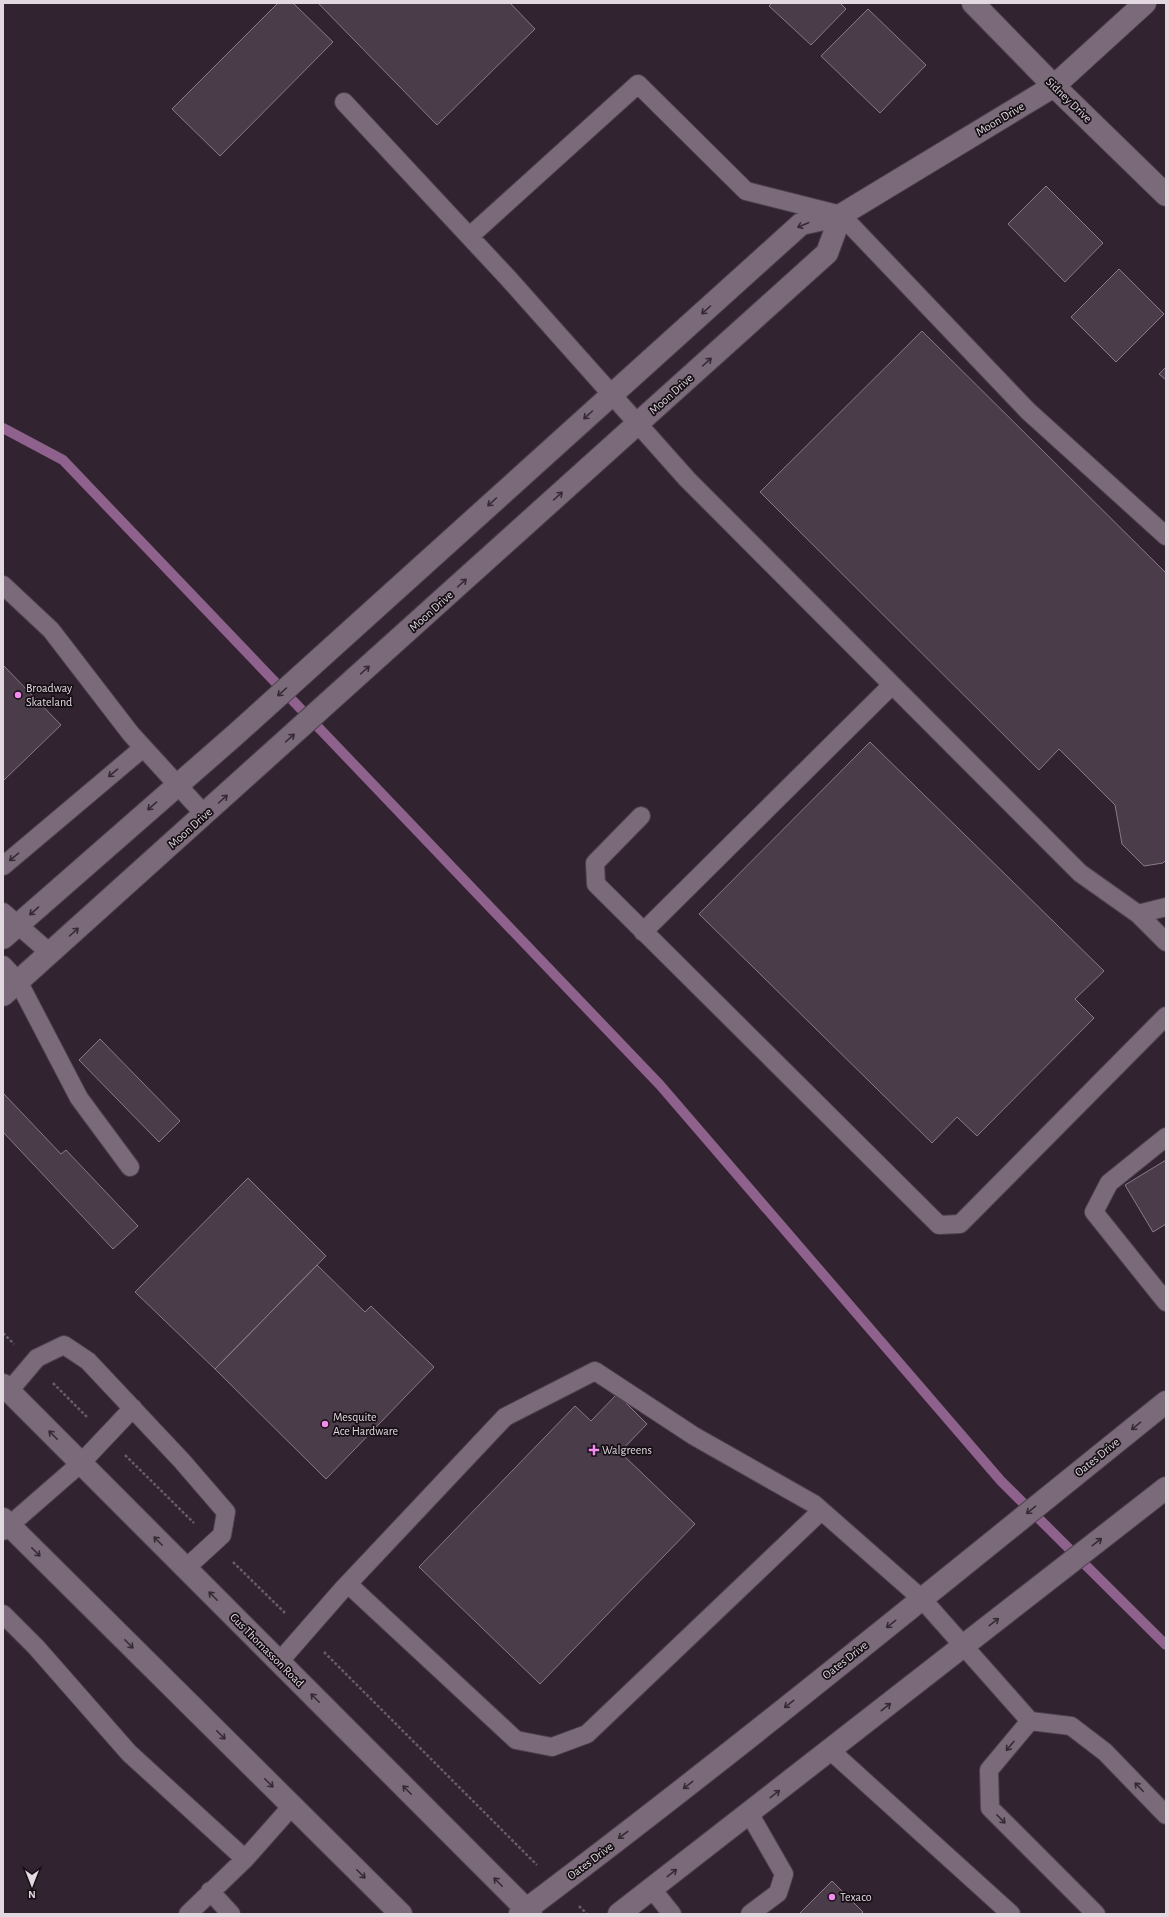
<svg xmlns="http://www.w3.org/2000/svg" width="1169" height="1917" viewBox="0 0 1169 1917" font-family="'Alegreya Sans',sans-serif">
	<rect width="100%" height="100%" fill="#312330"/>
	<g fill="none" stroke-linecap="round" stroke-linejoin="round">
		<path stroke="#8f628d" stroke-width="10" d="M 3,428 L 63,460 L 660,1085 L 1001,1481 L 1166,1645"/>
	</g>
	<path fill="#4b3c4a" stroke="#8a7989" d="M 278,3 L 293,3 L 333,42 L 220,156 L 172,109 Z
		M 318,3 L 510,3 L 535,29 L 437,125 Z
		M 772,3 L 840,3 L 846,9 L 811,45 L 769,6 Z
		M 868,9 L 926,65 L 880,113 L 821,56 Z
		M 1046,186 L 1103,243 L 1065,282 L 1008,224 Z
		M 1119,269 L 1164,314 L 1116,362 L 1071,317 Z
		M 922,331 L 1166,573 L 1166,860 L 1163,863 L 1144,866 L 1122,844 L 1115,805 L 1059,749 L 1039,770 L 760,492 Z
		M 1166,367 L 1166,380 L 1159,374 Z
		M 3,665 L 61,725 L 3,781 Z
		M 870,742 L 1104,971 L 1075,999 L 1094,1018 L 977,1136 L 957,1117 L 932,1143 L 699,914 Z
		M 100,1039 L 180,1121 L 159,1142 L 79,1060 Z
		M 3,1093 L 61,1154 L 66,1150 L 138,1226 L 113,1249 L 3,1132 Z
		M 1166,1160 L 1166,1224 L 1153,1232 L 1125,1185 Z
		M 248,1178 L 326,1256 L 215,1369 L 135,1292 Z
		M 317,1265 L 365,1312 L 371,1306 L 434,1367 L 326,1479 L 215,1369 Z
		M 617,1394 L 647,1424 L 620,1452 L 695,1524 L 540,1684 L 419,1567 L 575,1406 L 591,1421 Z
		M 832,1881 L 863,1912 L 861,1914 L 799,1914 Z"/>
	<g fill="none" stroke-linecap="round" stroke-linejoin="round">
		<g stroke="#4c414c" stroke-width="20">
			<path id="lane" d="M 344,102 L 508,278 L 687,479 L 1080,873 L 1138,914 L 1166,907
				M 470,236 L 638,84 L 746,191 L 841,215 L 1028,411 L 1166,536
				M 3,585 L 51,630 L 131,734 L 205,815
				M 641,816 L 595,863 L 596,884 L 939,1225 L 960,1224 L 1166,1016
				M 3,866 L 143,748
				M 3,912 L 50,953
				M 1138,914 L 1166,942
				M 643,932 L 892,685
				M 3,965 L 18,981 L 79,1098 L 130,1167
				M 1166,1137 L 1109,1183 L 1094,1212 L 1166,1302
				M 9,1391 L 37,1358 L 64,1345 L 88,1361 L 182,1461 L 226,1512 L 222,1535 L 186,1568
				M 3,1531 L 81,1463 L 133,1408
				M 348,1584 L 516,1740 L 552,1747 L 587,1734 L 821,1511
				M 3,1614 L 36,1647 L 129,1753 L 245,1859
				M 279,1662 L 342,1590 L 505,1417 L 595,1371 L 694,1436 L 814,1504 L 922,1599 L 1030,1721 L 1071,1726 L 1105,1752 L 1166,1815
				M 1030,1721 L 989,1770 L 990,1808 L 1096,1914
				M 831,1751 L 1011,1914
				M 749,1813 L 784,1874 L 778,1893 L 750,1914
				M 652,1889 L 672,1914
				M 210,1891 L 231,1914
				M 188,1914 L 245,1859 L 292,1806"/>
		</g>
		<g stroke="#4c414c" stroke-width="24">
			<path id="street" d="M 973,3 L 1054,86 L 1166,195"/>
		</g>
		<g stroke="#4c414c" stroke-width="24">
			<path id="secondary" d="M 3,938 L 235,735 L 801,224 L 841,215 L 1054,86 L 1145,3
				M 3,995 L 827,253 L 841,215
				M 3,1385 L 531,1914
				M 3,1519 L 401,1914
				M 520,1914 C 740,1749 952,1574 1166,1402
				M 619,1914 L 1166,1488"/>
		</g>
		<path stroke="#685b67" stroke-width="2.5" stroke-dasharray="3 2" stroke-linecap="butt" d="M 3,1333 L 14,1344
			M 53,1383 L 87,1417
			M 125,1455 L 194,1523
			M 233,1562 L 285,1613
			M 324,1652 L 537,1865
			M 579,1906 L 587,1914"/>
		<use href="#lane" stroke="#7b6b7a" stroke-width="18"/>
		<use href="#street" stroke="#7b6b7a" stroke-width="22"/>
		<use href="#secondary" stroke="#7b6b7a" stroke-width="22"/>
	</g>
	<defs><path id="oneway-shaft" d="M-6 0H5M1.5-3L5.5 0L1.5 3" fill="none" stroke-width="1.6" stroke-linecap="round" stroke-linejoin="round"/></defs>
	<g stroke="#342b33">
		<use href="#oneway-shaft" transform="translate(803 225) rotate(157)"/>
		<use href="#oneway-shaft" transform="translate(706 310) rotate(138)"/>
		<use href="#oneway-shaft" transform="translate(707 362) rotate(-42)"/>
		<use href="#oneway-shaft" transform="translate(588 415) rotate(138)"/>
		<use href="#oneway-shaft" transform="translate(558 496) rotate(-42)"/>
		<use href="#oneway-shaft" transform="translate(492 502) rotate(138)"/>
		<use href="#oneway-shaft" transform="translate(462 583) rotate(-42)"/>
		<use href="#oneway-shaft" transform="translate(365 670) rotate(-42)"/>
		<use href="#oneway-shaft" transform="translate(282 692) rotate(138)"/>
		<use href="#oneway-shaft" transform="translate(290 738) rotate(-42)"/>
		<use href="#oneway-shaft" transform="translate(113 773) rotate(140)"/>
		<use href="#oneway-shaft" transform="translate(223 799) rotate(-42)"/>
		<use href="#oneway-shaft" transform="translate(152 806) rotate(139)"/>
		<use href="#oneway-shaft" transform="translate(14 857) rotate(140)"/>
		<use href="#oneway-shaft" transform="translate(34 911) rotate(139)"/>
		<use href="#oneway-shaft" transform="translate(74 932) rotate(-42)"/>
		<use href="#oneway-shaft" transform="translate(1136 1426) rotate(141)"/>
		<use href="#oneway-shaft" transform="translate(53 1435) rotate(-135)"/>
		<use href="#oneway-shaft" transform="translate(1031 1510) rotate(141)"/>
		<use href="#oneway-shaft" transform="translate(158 1541) rotate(-135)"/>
		<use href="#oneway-shaft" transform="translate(1097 1542) rotate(-38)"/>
		<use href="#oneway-shaft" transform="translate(36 1552) rotate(45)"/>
		<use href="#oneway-shaft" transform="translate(213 1596) rotate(-135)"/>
		<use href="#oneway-shaft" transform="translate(994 1622) rotate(-38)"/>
		<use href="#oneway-shaft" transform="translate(891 1624) rotate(142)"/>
		<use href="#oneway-shaft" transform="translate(129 1644) rotate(45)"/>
		<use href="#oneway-shaft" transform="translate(315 1698) rotate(-135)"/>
		<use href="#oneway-shaft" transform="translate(789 1704) rotate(142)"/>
		<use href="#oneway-shaft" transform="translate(886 1707) rotate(-38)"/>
		<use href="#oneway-shaft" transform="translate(221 1735) rotate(45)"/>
		<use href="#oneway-shaft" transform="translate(1010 1746) rotate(130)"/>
		<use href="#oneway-shaft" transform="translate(269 1783) rotate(45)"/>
		<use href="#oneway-shaft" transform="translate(688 1785) rotate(142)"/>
		<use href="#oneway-shaft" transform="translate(1139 1787) rotate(-134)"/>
		<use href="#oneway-shaft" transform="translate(407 1790) rotate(-135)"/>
		<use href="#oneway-shaft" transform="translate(775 1794) rotate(-38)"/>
		<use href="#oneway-shaft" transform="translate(1001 1819) rotate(45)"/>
		<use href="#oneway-shaft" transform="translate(623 1835) rotate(143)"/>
		<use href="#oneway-shaft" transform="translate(672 1873) rotate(-38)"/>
		<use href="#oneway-shaft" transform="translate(361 1874) rotate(45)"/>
		<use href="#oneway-shaft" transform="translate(498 1882) rotate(-135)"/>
	</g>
	<g fill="#f489f0" stroke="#150f14" stroke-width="1.5">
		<circle cx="18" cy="695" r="4"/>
		<circle cx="325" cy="1424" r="4"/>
		<path d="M592 1444h4v4h4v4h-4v4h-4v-4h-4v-4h4z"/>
		<circle cx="832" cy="1897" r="4"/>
	</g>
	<g text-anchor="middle" stroke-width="3.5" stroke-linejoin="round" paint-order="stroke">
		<g font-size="12" fill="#e1d8e0" stroke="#150f14">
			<text transform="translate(1069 100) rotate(44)" y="4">Sidney Drive</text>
			<text transform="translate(1000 119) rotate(-31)" y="4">Moon Drive</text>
			<text transform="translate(671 394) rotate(-42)" y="4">Moon Drive</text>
			<text transform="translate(431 611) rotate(-42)" y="4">Moon Drive</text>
			<text transform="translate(190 828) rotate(-42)" y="4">Moon Drive</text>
			<text transform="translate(1097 1457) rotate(-39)" y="4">Oates Drive</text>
			<text transform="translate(267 1650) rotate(45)" y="4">Gus Thomasson Road</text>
			<text transform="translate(845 1660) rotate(-38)" y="4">Oates Drive</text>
			<text transform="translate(590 1861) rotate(-37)" y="4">Oates Drive</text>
		</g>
		<g font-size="12" fill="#e1d8e0" stroke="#150f14" text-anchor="start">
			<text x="26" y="692">Broadway<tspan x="26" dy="14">Skateland</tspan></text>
			<text x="333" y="1421">Mesquite<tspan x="333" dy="14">Ace Hardware</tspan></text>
			<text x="602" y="1454">Walgreens</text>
			<text x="840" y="1901">Texaco</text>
		</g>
	</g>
	<rect width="1169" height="1917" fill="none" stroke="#e1d8e0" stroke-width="8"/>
	<g transform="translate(32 1885) rotate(180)" stroke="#150f14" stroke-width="3" paint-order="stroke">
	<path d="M0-3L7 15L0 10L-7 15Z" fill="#e1d8e0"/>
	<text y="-6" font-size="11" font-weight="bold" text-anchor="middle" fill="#e1d8e0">N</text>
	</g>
</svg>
